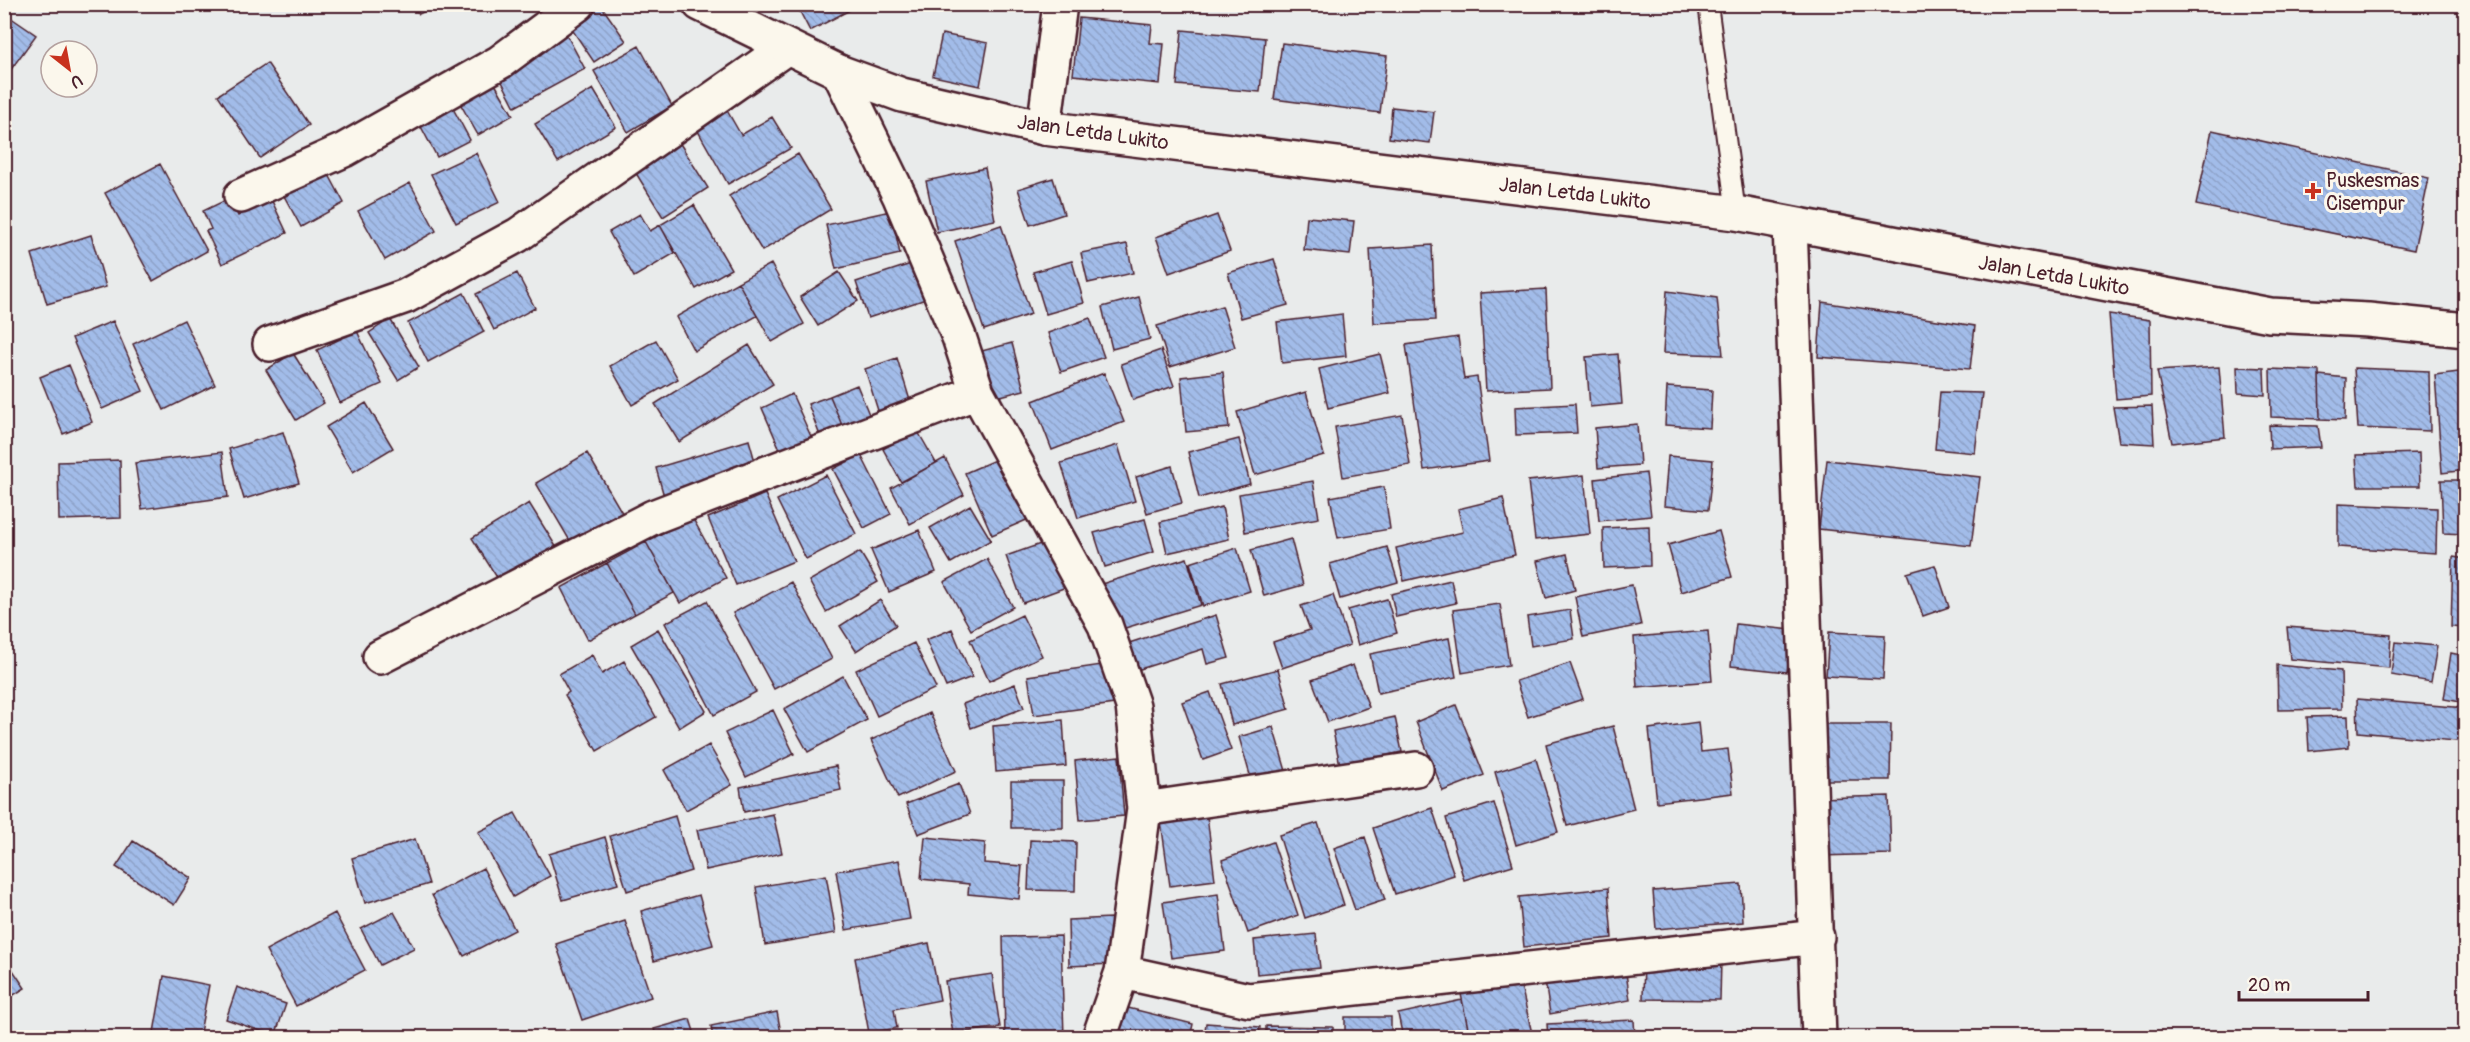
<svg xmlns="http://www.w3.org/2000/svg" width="2470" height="1042" viewBox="0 0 2470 1042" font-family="Pangolin,sans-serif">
	<defs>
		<pattern id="building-back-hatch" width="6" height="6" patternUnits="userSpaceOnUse" patternTransform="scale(1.5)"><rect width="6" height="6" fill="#a2bce9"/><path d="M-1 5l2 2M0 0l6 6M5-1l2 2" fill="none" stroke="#8da1c8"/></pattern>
	</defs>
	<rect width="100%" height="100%" fill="#e9ebeb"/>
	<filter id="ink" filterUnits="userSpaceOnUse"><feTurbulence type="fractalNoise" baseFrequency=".0167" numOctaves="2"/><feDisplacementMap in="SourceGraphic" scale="12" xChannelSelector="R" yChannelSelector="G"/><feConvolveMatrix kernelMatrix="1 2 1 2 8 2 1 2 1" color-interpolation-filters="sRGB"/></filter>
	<g filter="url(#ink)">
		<path fill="url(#building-back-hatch)" stroke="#4a1f2b" stroke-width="1.5" d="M 414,4 L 440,4 L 419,14 Z
			M 593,4 L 600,4 L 626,41 L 594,62 L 567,22 Z
			M 796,4 L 861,4 L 810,31 Z
			M 4,13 L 36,35 L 4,79 Z
			M 1079,18 L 1152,25 L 1150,43 L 1164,44 L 1160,84 L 1073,75 Z
			M 564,30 L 585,69 L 515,107 L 495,68 Z
			M 1182,30 L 1265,38 L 1260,92 L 1177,85 Z
			M 942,34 L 988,43 L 980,86 L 933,76 Z
			M 1282,43 L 1387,56 L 1380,113 L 1274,99 Z
			M 639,46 L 672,106 L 628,132 L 594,71 Z
			M 267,63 L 309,125 L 260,158 L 218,95 Z
			M 491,77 L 513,115 L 478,135 L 456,96 Z
			M 593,89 L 616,127 L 558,162 L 535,124 Z
			M 449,101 L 470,140 L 437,157 L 417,119 Z
			M 725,107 L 741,135 L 772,117 L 791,148 L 728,184 L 694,124 Z
			M 1392,107 L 1434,112 L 1430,143 L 1389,138 Z
			M 2212,130 L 2429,178 L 2414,250 L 2196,205 Z
			M 679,142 L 708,188 L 663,217 L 634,170 Z
			M 476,153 L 500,202 L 456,223 L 431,174 Z
			M 798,154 L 831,209 L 762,251 L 729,196 Z
			M 160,164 L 207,251 L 153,281 L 105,193 Z
			M 985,168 L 995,220 L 937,232 L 926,181 Z
			M 327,171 L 344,203 L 301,227 L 283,194 Z
			M 1053,178 L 1064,214 L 1030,225 L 1018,189 Z
			M 410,183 L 436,231 L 385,260 L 358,211 Z
			M 230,198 L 238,216 L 271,199 L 287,233 L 222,264 L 206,231 L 211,229 L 203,211 Z
			M 694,205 L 731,269 L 696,289 L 660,225 Z
			M 891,211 L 900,254 L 836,269 L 826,225 Z
			M 640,214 L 650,231 L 660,225 L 675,253 L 634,277 L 609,232 Z
			M 1217,215 L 1230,251 L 1169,273 L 1156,237 Z
			M 1307,217 L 1354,221 L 1350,255 L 1304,250 Z
			M 1001,225 L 1031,314 L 984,330 L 955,241 Z
			M 91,235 L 106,287 L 47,304 L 32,254 Z
			M 1127,244 L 1133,273 L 1088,283 L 1081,253 Z
			M 1432,245 L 1435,320 L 1374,323 L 1370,249 Z
			M 1274,259 L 1288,305 L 1241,318 L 1228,273 Z
			M 1072,261 L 1084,303 L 1046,314 L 1033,272 Z
			M 914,263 L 926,299 L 868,318 L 856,282 Z
			M 771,264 L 804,324 L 772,342 L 738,282 Z
			M 839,272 L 858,301 L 818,326 L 800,297 Z
			M 517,273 L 535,308 L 494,330 L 476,294 Z
			M 738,282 L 757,316 L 694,351 L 676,317 Z
			M 1546,289 L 1550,388 L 1486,391 L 1480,293 Z
			M 1667,291 L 1717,298 L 1723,355 L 1663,353 Z
			M 464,293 L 484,332 L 428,362 L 408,323 Z
			M 1139,297 L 1150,339 L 1112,349 L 1102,307 Z
			M 1822,302 L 1975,326 L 1970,369 L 1818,357 Z
			M 1222,306 L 1235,347 L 1170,367 L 1157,326 Z
			M 1342,314 L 1346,356 L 1282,363 L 1277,322 Z
			M 2109,314 L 2150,320 L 2151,396 L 2116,399 Z
			M 1090,318 L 1104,357 L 1061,372 L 1048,333 Z
			M 390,319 L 419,367 L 398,380 L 369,333 Z
			M 184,320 L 215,385 L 164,410 L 133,344 Z
			M 113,321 L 143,391 L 102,409 L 72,338 Z
			M 357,331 L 382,384 L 340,403 L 317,350 Z
			M 1458,337 L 1464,379 L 1477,377 L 1489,461 L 1424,470 L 1406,345 Z
			M 656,340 L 678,379 L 632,405 L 610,366 Z
			M 1012,343 L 1024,390 L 989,399 L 978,352 Z
			M 749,345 L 773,384 L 679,442 L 655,404 Z
			M 1161,350 L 1174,386 L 1133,400 L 1121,364 Z
			M 293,353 L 324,403 L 296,420 L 266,370 Z
			M 1380,354 L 1390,393 L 1328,408 L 1319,369 Z
			M 1618,354 L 1622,404 L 1590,407 L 1586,357 Z
			M 897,358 L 912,407 L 880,417 L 865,369 Z
			M 69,365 L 92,422 L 63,434 L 40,377 Z
			M 2219,367 L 2225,437 L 2172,443 L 2157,371 Z
			M 2237,367 L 2264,368 L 2265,395 L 2238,393 Z
			M 2354,368 L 2429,371 L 2430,431 L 2358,428 Z
			M 2270,369 L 2319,371 L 2320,419 L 2271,417 Z
			M 2466,371 L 2466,470 L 2442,473 L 2435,375 Z
			M 1223,372 L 1229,428 L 1186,432 L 1181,377 Z
			M 1104,373 L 1124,422 L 1052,450 L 1033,401 Z
			M 2319,375 L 2346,378 L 2345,420 L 2320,419 Z
			M 857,385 L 875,429 L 848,440 L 830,396 Z
			M 1667,387 L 1712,390 L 1710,428 L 1665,425 Z
			M 1306,392 L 1324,455 L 1255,475 L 1237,412 Z
			M 1940,392 L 1982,393 L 1975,453 L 1935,449 Z
			M 792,394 L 817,450 L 786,463 L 762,408 Z
			M 830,396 L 848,440 L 825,449 L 808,404 Z
			M 366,403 L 393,448 L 353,472 L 326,427 Z
			M 1575,404 L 1577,433 L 1516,435 L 1515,407 Z
			M 2152,406 L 2154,444 L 2119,442 L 2113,407 Z
			M 1402,415 L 1410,465 L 1343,477 L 1335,427 Z
			M 1637,424 L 1640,465 L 1598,468 L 1595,428 Z
			M 2269,425 L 2318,426 L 2321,447 L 2270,449 Z
			M 917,430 L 936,463 L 901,482 L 883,449 Z
			M 283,432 L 299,483 L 244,499 L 229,449 Z
			M 1239,439 L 1250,484 L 1199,498 L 1188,452 Z
			M 749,440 L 758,472 L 665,500 L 656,468 Z
			M 1118,445 L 1135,501 L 1078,518 L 1061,463 Z
			M 222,452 L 228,497 L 142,509 L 135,463 Z
			M 587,453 L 624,516 L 573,546 L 536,483 Z
			M 2419,453 L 2420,486 L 2358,486 L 2356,455 Z
			M 861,455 L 891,514 L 864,528 L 833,469 Z
			M 1004,456 L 1031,518 L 992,535 L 965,473 Z
			M 1668,456 L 1713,460 L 1708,510 L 1664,506 Z
			M 945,458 L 964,495 L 910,524 L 891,488 Z
			M 120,460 L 121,518 L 59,520 L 58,462 Z
			M 1827,460 L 1980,477 L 1971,546 L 1819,529 Z
			M 1172,466 L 1182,503 L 1147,513 L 1136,477 Z
			M 1646,473 L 1651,516 L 1599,521 L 1595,479 Z
			M 826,475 L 856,534 L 806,559 L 777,500 Z
			M 1584,475 L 1590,534 L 1535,540 L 1528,481 Z
			M 2441,480 L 2466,480 L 2466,534 L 2443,533 Z
			M 1313,481 L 1319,518 L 1245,532 L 1239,494 Z
			M 1384,487 L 1390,529 L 1338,538 L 1330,497 Z
			M 765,494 L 794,561 L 736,585 L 708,518 Z
			M 1503,498 L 1515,555 L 1404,581 L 1396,548 L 1463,532 L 1458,509 Z
			M 529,503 L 560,553 L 503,587 L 472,538 Z
			M 2338,504 L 2437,508 L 2436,553 L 2338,547 Z
			M 970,505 L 991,540 L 951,563 L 930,528 Z
			M 1222,507 L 1229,539 L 1167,553 L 1160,522 Z
			M 692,517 L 726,578 L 680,603 L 646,542 Z
			M 1145,519 L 1154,552 L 1105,567 L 1094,533 Z
			M 1649,526 L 1650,566 L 1604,568 L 1603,528 Z
			M 919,530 L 936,572 L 889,592 L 871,550 Z
			M 1719,531 L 1732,577 L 1681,592 L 1668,545 Z
			M 1291,539 L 1303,585 L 1264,596 L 1251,550 Z
			M 1052,540 L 1069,586 L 1023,603 L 1006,556 Z
			M 646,542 L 674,593 L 635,614 L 607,563 Z
			M 1387,547 L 1398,582 L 1340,599 L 1330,564 Z
			M 1237,548 L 1250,591 L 1203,606 L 1190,563 Z
			M 860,552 L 878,582 L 826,612 L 809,581 Z
			M 1567,554 L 1575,590 L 1546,598 L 1537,561 Z
			M 2453,557 L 2466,559 L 2466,628 L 2451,627 Z
			M 1187,558 L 1201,605 L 1112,632 L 1098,585 Z
			M 987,559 L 1013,607 L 971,630 L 944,582 Z
			M 607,563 L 635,614 L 588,640 L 561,588 Z
			M 1935,565 L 1949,607 L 1923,616 L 1907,573 Z
			M 1451,580 L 1456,603 L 1396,617 L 1391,594 Z
			M 791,582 L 832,659 L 774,689 L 733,613 Z
			M 1632,585 L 1641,625 L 1583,637 L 1575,597 Z
			M 1333,595 L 1350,645 L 1282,668 L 1273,642 L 1310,630 L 1301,606 Z
			M 1387,599 L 1397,633 L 1358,645 L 1348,610 Z
			M 880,600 L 896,625 L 856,651 L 840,626 Z
			M 707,601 L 756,692 L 714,715 L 665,623 Z
			M 1500,604 L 1509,665 L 1462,673 L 1453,610 Z
			M 1570,610 L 1574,639 L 1531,646 L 1527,617 Z
			M 1022,615 L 1042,656 L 989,681 L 970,640 Z
			M 1216,615 L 1229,658 L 1207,664 L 1203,649 L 1137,670 L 1129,643 Z
			M 1736,624 L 1792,630 L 1787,672 L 1731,666 Z
			M 2287,627 L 2391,635 L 2389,668 L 2290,659 Z
			M 658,629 L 706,711 L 679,728 L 631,645 Z
			M 952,629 L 972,677 L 946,687 L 926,640 Z
			M 1708,631 L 1712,681 L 1637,687 L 1634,637 Z
			M 1829,632 L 1885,635 L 1883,679 L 1826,676 Z
			M 1449,638 L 1456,677 L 1378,693 L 1370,654 Z
			M 2395,642 L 2437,646 L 2431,682 L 2391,675 Z
			M 914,643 L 936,688 L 877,716 L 856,670 Z
			M 2451,653 L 2466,656 L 2466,703 L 2444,699 Z
			M 592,655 L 602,674 L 624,661 L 656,717 L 597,751 L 565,695 L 569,692 L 559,674 Z
			M 1570,663 L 1583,699 L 1528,717 L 1516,681 Z
			M 1108,664 L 1114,704 L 1034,715 L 1028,676 Z
			M 1353,665 L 1369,707 L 1328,722 L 1312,680 Z
			M 2277,665 L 2341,671 L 2342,709 L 2278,710 Z
			M 1278,669 L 1289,709 L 1232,725 L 1222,684 Z
			M 843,676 L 867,720 L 808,752 L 784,709 Z
			M 1015,684 L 1024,708 L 971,728 L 963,704 Z
			M 1210,692 L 1231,750 L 1203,760 L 1182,702 Z
			M 2357,699 L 2466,708 L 2466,742 L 2358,732 Z
			M 1456,705 L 1484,775 L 1443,791 L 1416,722 Z
			M 773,710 L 794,754 L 746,777 L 725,733 Z
			M 930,713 L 956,771 L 898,798 L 871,740 Z
			M 2348,716 L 2349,747 L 2309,751 L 2307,717 Z
			M 1395,717 L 1402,752 L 1340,765 L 1333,731 Z
			M 1063,720 L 1066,766 L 996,772 L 993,726 Z
			M 1698,722 L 1701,752 L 1728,749 L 1733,793 L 1657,802 L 1649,729 Z
			M 1825,724 L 1891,724 L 1890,780 L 1825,780 Z
			M 1613,726 L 1634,809 L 1567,826 L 1546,744 Z
			M 1273,727 L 1286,771 L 1252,782 L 1239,737 Z
			M 709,745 L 732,785 L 686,810 L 664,770 Z
			M 1119,756 L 1124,816 L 1080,820 L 1075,761 Z
			M 1536,759 L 1558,832 L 1516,845 L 1495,772 Z
			M 836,766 L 841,790 L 744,812 L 740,787 Z
			M 1011,781 L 1063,781 L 1063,828 L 1011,828 Z
			M 959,784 L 970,814 L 918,834 L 906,804 Z
			M 1889,796 L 1891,854 L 1819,856 L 1817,798 Z
			M 1494,803 L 1513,865 L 1464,880 L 1446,818 Z
			M 1432,808 L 1454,875 L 1395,894 L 1373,828 Z
			M 515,813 L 550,876 L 513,897 L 478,832 Z
			M 773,814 L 782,853 L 706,870 L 697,830 Z
			M 675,816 L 691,871 L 627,891 L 610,836 Z
			M 1207,816 L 1215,880 L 1170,886 L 1161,822 Z
			M 1318,823 L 1344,905 L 1305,918 L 1279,835 Z
			M 605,837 L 618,884 L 563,900 L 549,854 Z
			M 925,837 L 985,843 L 984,863 L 1022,866 L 1019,899 L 968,894 L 969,884 L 921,879 Z
			M 1365,837 L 1385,900 L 1355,910 L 1334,848 Z
			M 415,839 L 429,884 L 365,903 L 352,858 Z
			M 1030,840 L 1076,842 L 1075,891 L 1028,890 Z
			M 133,841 L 191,878 L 174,905 L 116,867 Z
			M 1273,842 L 1298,915 L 1248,933 L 1222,860 Z
			M 899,860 L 910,919 L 846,930 L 836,871 Z
			M 483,868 L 515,930 L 464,956 L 432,895 Z
			M 826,875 L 836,933 L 765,945 L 756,887 Z
			M 1741,884 L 1743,922 L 1656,929 L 1653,891 Z
			M 1608,888 L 1612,938 L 1524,947 L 1519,897 Z
			M 1218,894 L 1225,951 L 1171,958 L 1163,902 Z
			M 699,895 L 713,945 L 654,961 L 641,911 Z
			M 394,912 L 414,948 L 380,965 L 361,929 Z
			M 335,913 L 365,970 L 296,1006 L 266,950 Z
			M 1111,918 L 1113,964 L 1069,966 L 1068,920 Z
			M 625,921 L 651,997 L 582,1020 L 556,944 Z
			M 1316,934 L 1320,968 L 1257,974 L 1254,940 Z
			M 1061,936 L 1064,1038 L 1005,1038 L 1003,937 Z
			M 929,943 L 940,1000 L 894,1009 L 897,1028 L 869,1033 L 855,958 Z
			M 4,957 L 25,988 L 4,1001 Z
			M 1644,958 L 1721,960 L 1720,1000 L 1643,999 Z
			M 1624,960 L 1630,1000 L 1550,1014 L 1544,974 Z
			M 992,974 L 1000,1027 L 953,1034 L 945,981 Z
			M 164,976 L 209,985 L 199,1038 L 153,1038 Z
			M 1520,981 L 1533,1038 L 1470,1038 L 1461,994 Z
			M 237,987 L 286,1004 L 275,1036 L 226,1019 Z
			M 1462,1000 L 1470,1038 L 1403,1038 L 1398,1014 Z
			M 1120,1006 L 1193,1024 L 1190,1038 L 1112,1038 Z
			M 777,1012 L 782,1038 L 713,1038 L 711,1026 Z
			M 1345,1017 L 1391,1017 L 1391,1038 L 1345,1038 Z
			M 690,1019 L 696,1038 L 657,1038 L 654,1029 Z
			M 1634,1020 L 1635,1038 L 1548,1038 L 1547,1024 Z
			M 1206,1023 L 1260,1027 L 1259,1038 L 1204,1038 Z
			M 1266,1026 L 1333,1027 L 1333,1038 L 1266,1038 Z
			M 643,1032 L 644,1038 L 622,1038 Z"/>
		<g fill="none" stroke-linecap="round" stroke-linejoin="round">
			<g stroke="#4a1f2b" stroke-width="22">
				<path id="lane" d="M 1708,4 L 1736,213"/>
			</g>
			<g stroke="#4a1f2b" stroke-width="38">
				<path id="street" d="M 839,72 L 900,197 L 959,337 L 977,392 L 1105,625 L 1133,706 L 1144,809 L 1122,972 L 1099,1038
					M 1044,128 L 1060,4
					M 241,196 L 344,150 L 500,62 L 578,4
					M 1790,224 L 1819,1038
					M 270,344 L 406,296 L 518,235 L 786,48
					M 380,657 L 653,517 L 977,392
					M 1144,809 L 1416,769
					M 1122,972 L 1249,1000 L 1817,937"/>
			</g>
			<g stroke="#4a1f2b" stroke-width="38">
				<path id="secondary" d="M 700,4 L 839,72 L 902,95 L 1044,128 L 1736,213 L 2270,315 L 2368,320 L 2466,330"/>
			</g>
			<use href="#lane" stroke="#fbf7ec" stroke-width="18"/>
			<use href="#street" stroke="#fbf7ec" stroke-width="33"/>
			<use href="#secondary" stroke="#fbf7ec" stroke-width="33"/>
		</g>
	</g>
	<path fill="#c8321e" stroke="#fbf7ec" stroke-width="2" d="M2310 182h6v6h6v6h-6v6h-6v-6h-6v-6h6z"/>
	<g text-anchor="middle" stroke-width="6" stroke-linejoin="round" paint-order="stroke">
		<g font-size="20" fill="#4a1f2b" stroke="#fbf7ec">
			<text transform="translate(1093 132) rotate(8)" y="7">Jalan Letda Lukito</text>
			<text transform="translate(1575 193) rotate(7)" y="7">Jalan Letda Lukito</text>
			<text transform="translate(2054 275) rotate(10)" y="7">Jalan Letda Lukito</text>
		</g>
		<g font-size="20" fill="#4a1f2b" stroke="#fbf7ec" text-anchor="start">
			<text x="2326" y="187">Puskesmas<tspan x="2326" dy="23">Cisempur</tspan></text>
		</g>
	</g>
	<rect width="2470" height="1042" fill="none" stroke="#fbf7ec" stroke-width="24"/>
	<rect x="12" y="12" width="2446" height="1018" fill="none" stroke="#4a1f2b" stroke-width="2" filter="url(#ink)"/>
	<g transform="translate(69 69) rotate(149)"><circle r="28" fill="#fbf7ec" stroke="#b4a19f" stroke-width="1.5"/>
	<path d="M0-4.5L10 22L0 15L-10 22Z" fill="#c8321e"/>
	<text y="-9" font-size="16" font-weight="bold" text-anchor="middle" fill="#4a1f2b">U</text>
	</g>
	<path d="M2239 991v9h129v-9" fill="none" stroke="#4a1f2b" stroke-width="3"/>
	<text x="2248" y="991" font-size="18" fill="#4a1f2b" stroke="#fbf7ec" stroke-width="4.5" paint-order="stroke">20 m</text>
</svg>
